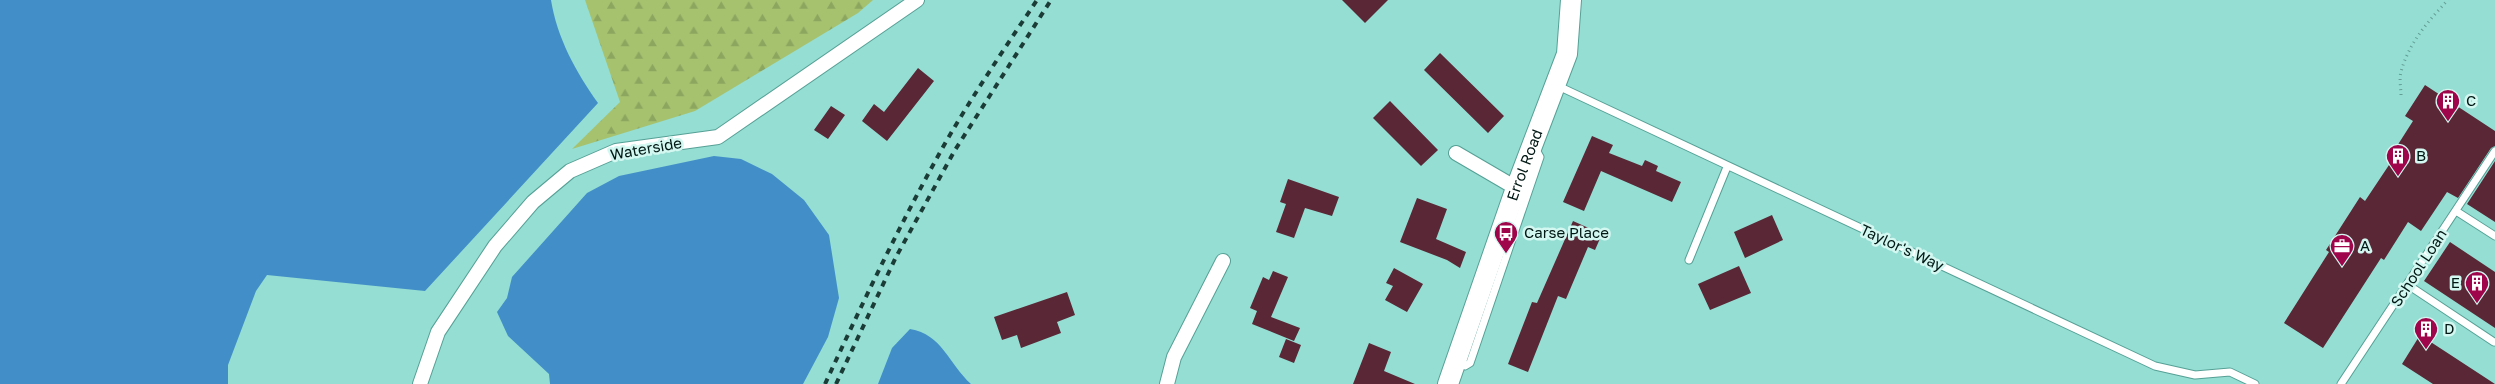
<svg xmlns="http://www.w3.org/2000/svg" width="2495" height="384" viewBox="0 0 2495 384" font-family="'Golos Text',sans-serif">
	<defs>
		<pattern id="forest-firs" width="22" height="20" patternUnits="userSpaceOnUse" patternTransform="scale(1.25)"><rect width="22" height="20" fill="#a6c26f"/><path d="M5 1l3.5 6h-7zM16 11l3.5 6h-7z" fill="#8da65f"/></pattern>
	</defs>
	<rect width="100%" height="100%" fill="#94ded3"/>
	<path fill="url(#forest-firs)" d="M 585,0 L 873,0 L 858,13 L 695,111 L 572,149 L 620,102 Z"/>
	<path fill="#428ec8" d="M 0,0 L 551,0 C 557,38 576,72 598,103 L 425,291 L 267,275 L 256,291 L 228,365 L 228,384 L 0,384 Z
		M 714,156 L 741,159 L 772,174 L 804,200 L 829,235 L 839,298 L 828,337 L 803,384 L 550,384 L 549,374 L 508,336 L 497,312 L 507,298 L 512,277 L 587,193 L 619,176 Z
		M 910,329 C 942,334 949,364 971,384 L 878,384 L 892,348 Z"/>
	<path fill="#592735" d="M 1342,0 L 1388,0 L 1365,23 Z
		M 1440,53 L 1504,116 L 1488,133 L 1424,70 Z
		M 918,68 L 934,81 L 887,141 L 862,121 L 874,104 L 884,112 Z
		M 2425,85 L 2495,131 L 2495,146 L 2491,148 L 2458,198 L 2447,192 L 2421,231 L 2408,222 L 2384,260 L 2381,258 L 2323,348 L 2284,323 L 2329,252 L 2326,250 L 2360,197 L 2365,201 L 2393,159 L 2390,157 L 2413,121 L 2405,116 Z
		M 1390,101 L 1438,150 L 1421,166 L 1373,118 Z
		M 831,106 L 845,115 L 828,139 L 814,130 Z
		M 1592,136 L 1613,145 L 1609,153 L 1642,166 L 1645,160 L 1658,166 L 1656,171 L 1681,182 L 1672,202 L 1601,171 L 1584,211 L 1563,202 Z
		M 2495,161 L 2495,222 L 2467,204 Z
		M 1288,179 L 1339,197 L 1332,216 L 1305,208 L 1294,238 L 1276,232 L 1286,204 L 1280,202 Z
		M 1417,198 L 1447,209 L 1436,239 L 1466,252 L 1460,268 L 1447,260 L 1400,242 Z
		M 1772,215 L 1783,240 L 1745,258 L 1734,232 Z
		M 1573,221 L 1602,234 L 1595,250 L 1588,247 L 1566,299 L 1558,296 L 1528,372 L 1508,364 L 1532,302 L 1537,303 Z
		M 2450,242 L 2495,272 L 2495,328 L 2424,281 Z
		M 1739,266 L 1751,293 L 1710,310 L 1698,284 Z
		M 1394,268 L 1423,284 L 1407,312 L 1385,300 L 1393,286 L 1386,283 Z
		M 1273,271 L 1288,277 L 1271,317 L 1300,328 L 1294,341 L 1252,324 L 1257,311 L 1250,308 L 1263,277 L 1269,280 Z
		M 1067,292 L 1075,315 L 1057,322 L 1061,333 L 1021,348 L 1017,335 L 1002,340 L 994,317 Z
		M 2420,335 L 2495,384 L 2433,384 L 2402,364 Z
		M 1286,339 L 1301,345 L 1294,363 L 1279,357 Z
		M 1369,343 L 1391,352 L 1384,371 L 1415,384 L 1353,384 Z"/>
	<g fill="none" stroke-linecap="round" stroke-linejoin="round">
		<g stroke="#56a096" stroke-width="9">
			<path id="lane" d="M 1556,85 L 2155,366 L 2195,375 L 2230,372 L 2255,384
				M 2456,211 L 2495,236
				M 1689,260 L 1727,167
				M 2408,285 L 2494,342
				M 1458,364 L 1465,366 L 1470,363 L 1540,157 L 1535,148
				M 2341,384 L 2495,151"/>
		</g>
		<g stroke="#56a096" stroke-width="16">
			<path id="street" d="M 1456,153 L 1516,188
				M 420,384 L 438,332 L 495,246 L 533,202 L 570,171 L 616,151 L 718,137 L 917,0
				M 1167,384 L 1174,357 L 1223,261"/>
		</g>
		<g stroke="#56a096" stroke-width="22">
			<g id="secondary">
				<path id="s1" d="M 1448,384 L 1516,188 L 1567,54 L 1571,0"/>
			</g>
		</g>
		<path stroke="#649d94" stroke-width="3" stroke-dasharray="1 4" stroke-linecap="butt" d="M 2401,95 C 2401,88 2399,79 2401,72 C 2408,44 2429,20 2448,0"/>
		<use href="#lane" stroke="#fff" stroke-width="7"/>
		<use href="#street" stroke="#fff" stroke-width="14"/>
		<use href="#secondary" stroke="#fff" stroke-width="20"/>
		<path stroke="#1b3b36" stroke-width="4" stroke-dasharray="6 6" stroke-linecap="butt" d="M 825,384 C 862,304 900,224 943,147 C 972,96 1005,48 1037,0
			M 836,384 L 896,257 L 955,150 L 1051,0"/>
	</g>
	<defs>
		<g id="building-pin" transform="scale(1.25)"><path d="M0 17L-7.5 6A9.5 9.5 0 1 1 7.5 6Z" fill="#9f054a" stroke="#d3f7f1"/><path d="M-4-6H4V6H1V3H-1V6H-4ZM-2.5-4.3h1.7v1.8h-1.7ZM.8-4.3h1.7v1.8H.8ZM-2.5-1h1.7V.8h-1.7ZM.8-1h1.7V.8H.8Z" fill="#fff"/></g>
		<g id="bus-pin" transform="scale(1.25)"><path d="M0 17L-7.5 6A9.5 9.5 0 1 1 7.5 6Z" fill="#9f054a" stroke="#d3f7f1"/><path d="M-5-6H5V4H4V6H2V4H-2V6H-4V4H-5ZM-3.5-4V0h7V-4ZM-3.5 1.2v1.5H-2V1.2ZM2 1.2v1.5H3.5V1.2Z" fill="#fff"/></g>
		<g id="office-pin" transform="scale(1.25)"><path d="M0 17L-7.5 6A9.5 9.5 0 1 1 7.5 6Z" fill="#9f054a" stroke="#d3f7f1"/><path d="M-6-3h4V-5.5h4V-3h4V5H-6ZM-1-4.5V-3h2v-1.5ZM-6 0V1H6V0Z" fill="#fff"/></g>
	</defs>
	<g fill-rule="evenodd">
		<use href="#building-pin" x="2448" y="101"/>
		<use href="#building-pin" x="2398" y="156"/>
		<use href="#bus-pin" x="1506" y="233"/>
		<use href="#office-pin" x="2342" y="246"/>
		<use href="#building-pin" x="2477" y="283"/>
		<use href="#building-pin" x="2426" y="329"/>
	</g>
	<g text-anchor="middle" stroke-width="5" stroke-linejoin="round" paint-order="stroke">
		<g font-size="15" fill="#001713" stroke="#d3f7f1" text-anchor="start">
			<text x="2466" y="106">C</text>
			<text x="2416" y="161">B</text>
			<text x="1524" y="238">Carse Place</text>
			<text x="2360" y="251">A</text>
			<text x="2460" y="288" text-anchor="end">E</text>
			<text x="2444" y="334">D</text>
		</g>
		<g font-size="15" fill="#001713" stroke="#d3f7f1">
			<text transform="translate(646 149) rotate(-10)" y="5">Waterside</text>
			<text dy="5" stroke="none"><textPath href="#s1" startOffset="232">Errol Road</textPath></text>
			<text transform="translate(1902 248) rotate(25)" y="5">Taylor's Way</text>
			<text transform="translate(2419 268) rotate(-57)" y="5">School Loan</text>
		</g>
	</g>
</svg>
